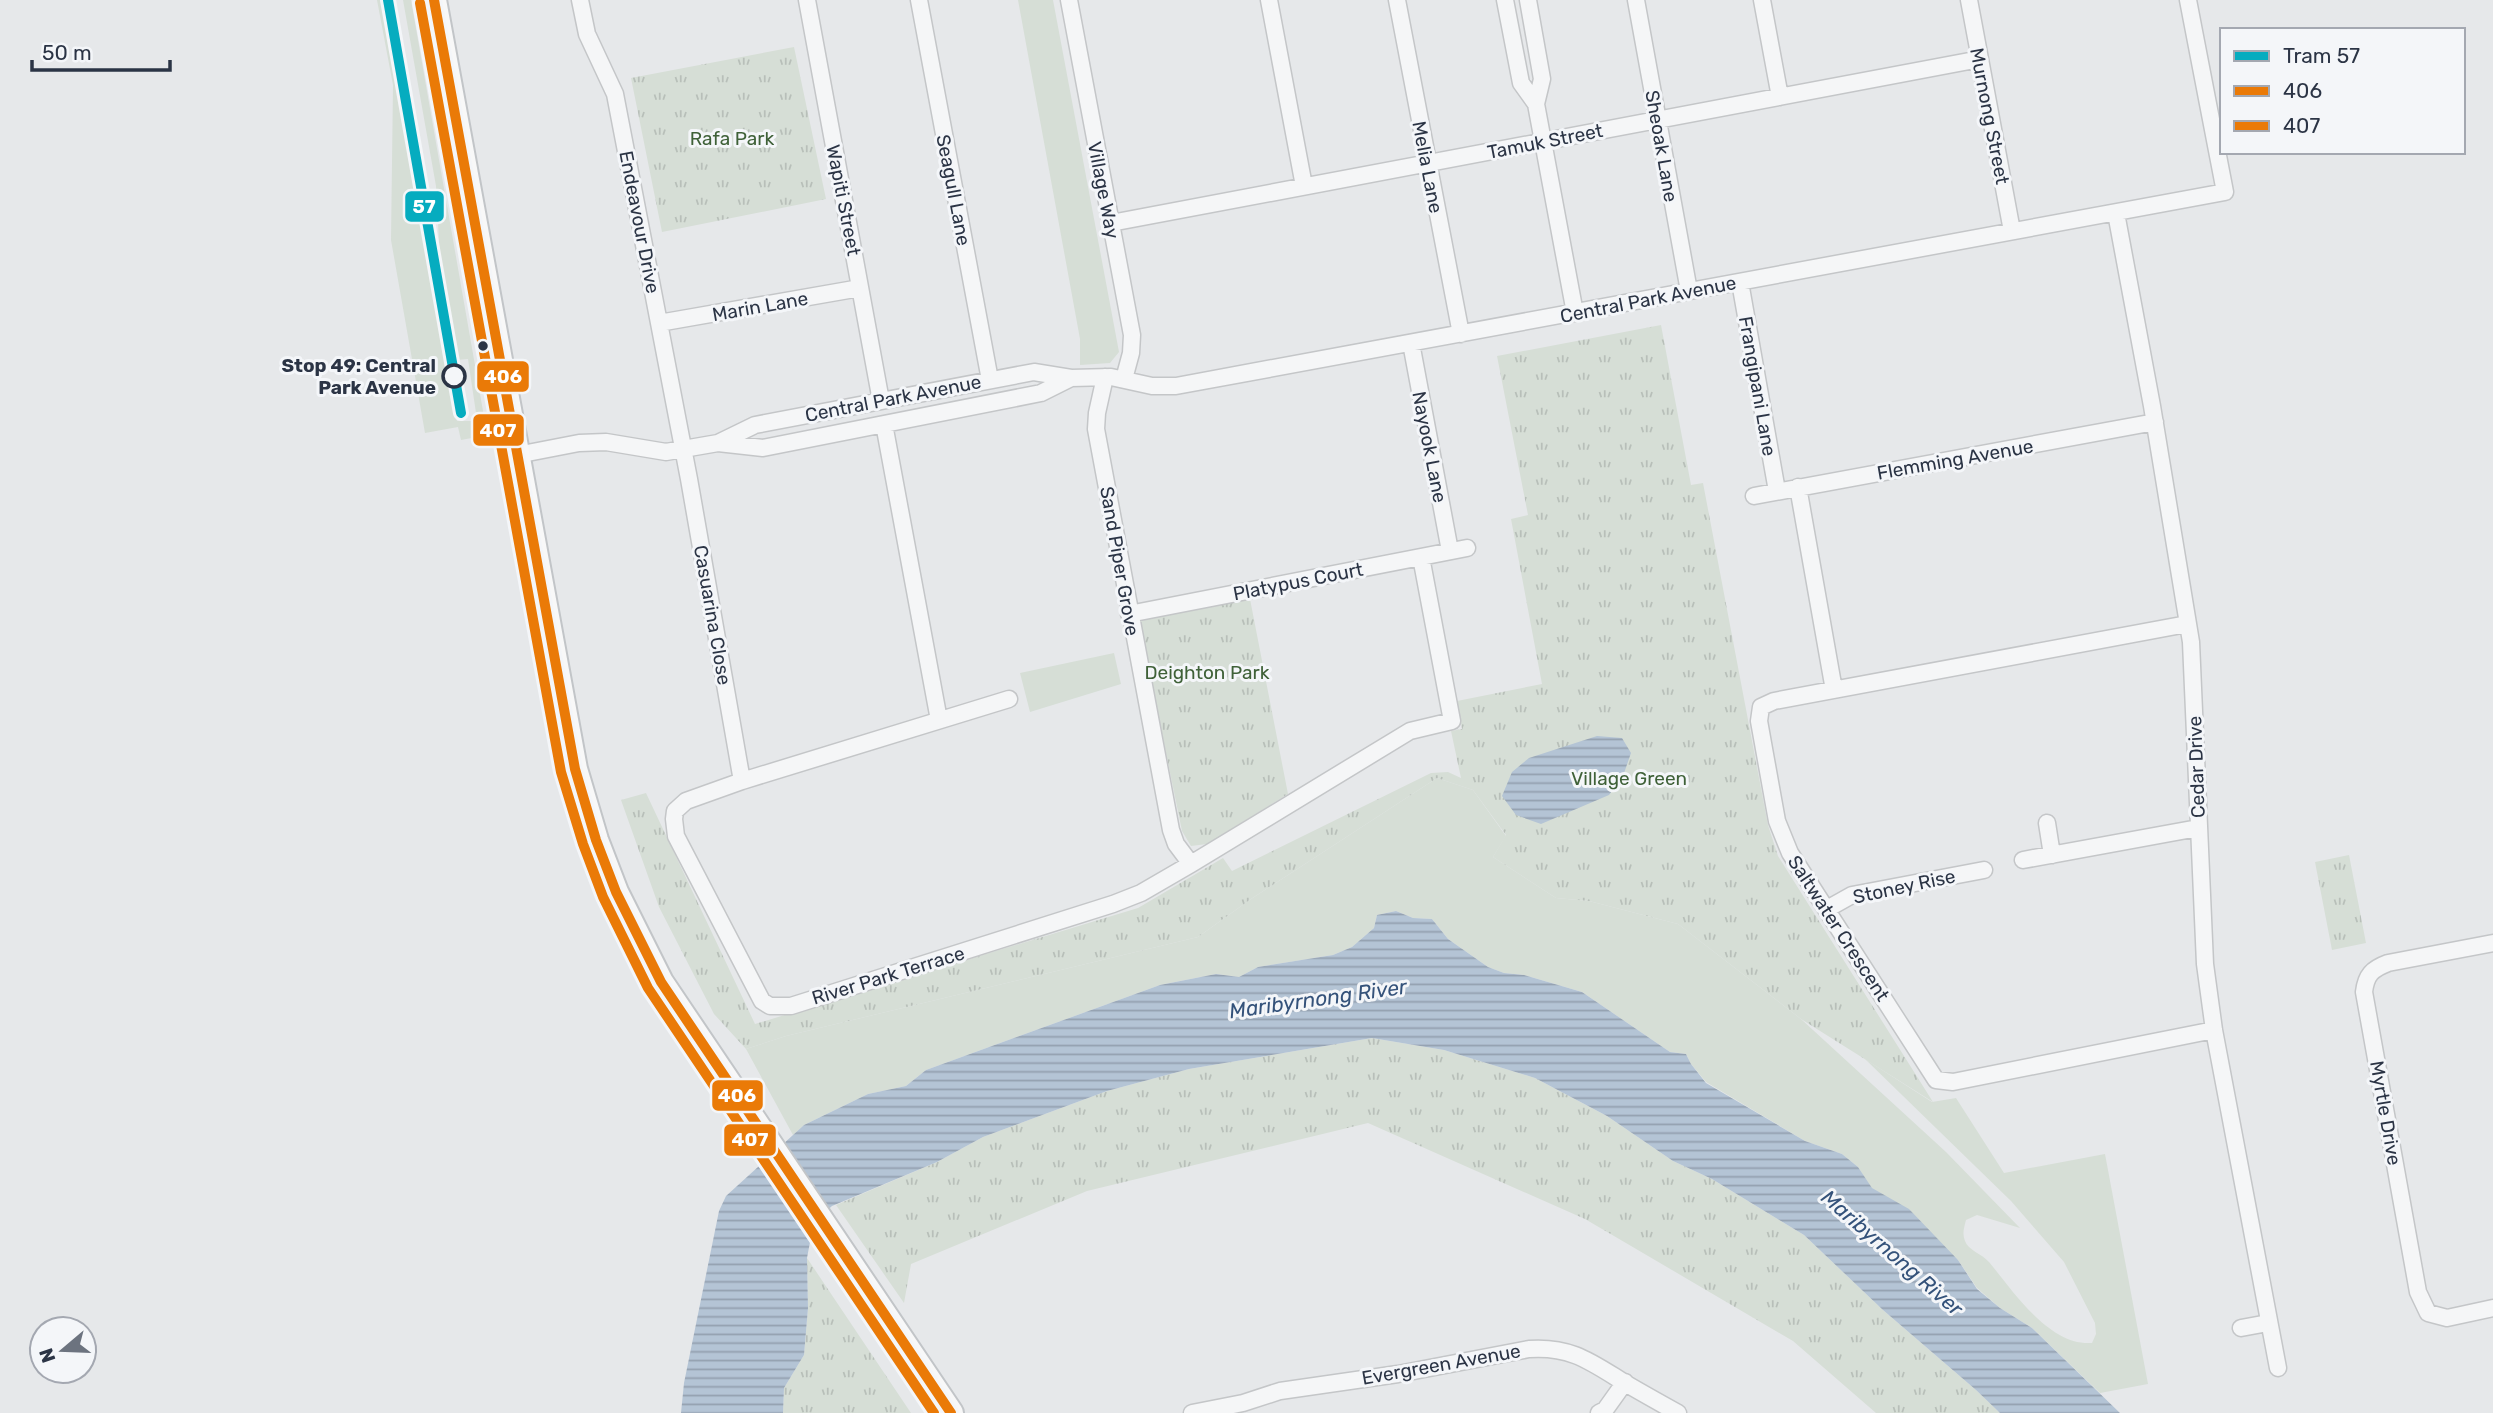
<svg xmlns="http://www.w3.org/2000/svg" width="2493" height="1413" viewBox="0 0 2493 1413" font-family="Rubik,sans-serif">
	<defs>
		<pattern id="park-tufts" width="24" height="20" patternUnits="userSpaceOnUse" patternTransform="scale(1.75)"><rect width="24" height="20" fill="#d6ded6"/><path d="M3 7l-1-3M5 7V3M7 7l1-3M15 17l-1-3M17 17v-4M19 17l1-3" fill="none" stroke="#b8bfb9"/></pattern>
		<pattern id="water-rules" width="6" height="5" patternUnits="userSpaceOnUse" patternTransform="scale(1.75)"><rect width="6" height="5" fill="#b4c4d5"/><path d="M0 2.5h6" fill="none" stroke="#93a0af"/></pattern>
	</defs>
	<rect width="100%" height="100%" fill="#e6e8ea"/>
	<path fill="#d6ded6" d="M 377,0 L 384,0 L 457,421 L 472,421 L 476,413 L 468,359 L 457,360 L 440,260 L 436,186 L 403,0 L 411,0 L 486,428 L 476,431 L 477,437 L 461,440 L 458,427 L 425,433 L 391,240 L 393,85 Z
		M 1018,0 L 1053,0 L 1119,352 L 1110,363 L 1080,365 L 1080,339 Z
		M 1114,653 L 1121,684 L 1030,712 L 1020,673 Z
		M 1437,778 L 1473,790 L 1506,836 L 1493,857 L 1556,898 L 1589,901 L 1678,924 L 1801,1019 L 1946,1152 L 2020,1228 L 1977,1215 L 1966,1220 C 1964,1228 1962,1233 1965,1241 C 1968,1250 1982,1254 1989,1262 C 2013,1291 2049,1346 2092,1343 L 2096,1334 L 2095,1323 L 2064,1262 L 2011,1201 L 1865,1059 L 1932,1102 L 1956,1098 L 2004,1173 L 2105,1154 L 2148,1384 L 2100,1393 L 2032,1328 L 2000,1308 L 1977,1288 L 1958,1260 L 1889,1199 L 1871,1188 L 1858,1167 L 1842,1154 L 1805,1141 L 1706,1082 L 1691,1064 L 1686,1054 L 1670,1052 L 1582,992 L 1524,975 L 1504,973 L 1488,967 L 1448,939 L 1432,919 L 1413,918 L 1396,911 L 1377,915 L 1374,928 L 1352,947 L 1333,955 L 1258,967 L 1239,977 L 1216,974 L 1160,985 L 926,1070 L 906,1086 L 868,1094 L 804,1125 L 793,1135 L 746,1049 L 786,1036 L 1198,937 L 1251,899 Z"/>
	<path fill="url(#park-tufts)" d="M 794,47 L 826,199 L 662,232 L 631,78 Z
		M 1661,325 L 1691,485 L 1703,483 L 1768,825 L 1778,856 L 1933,1102 L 1801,1019 L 1678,924 L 1589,901 L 1556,898 L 1493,857 L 1506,835 L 1473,790 L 1437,778 L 1251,899 L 1198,937 L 786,1036 L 746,1049 L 714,1014 L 659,907 L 621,800 L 646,793 L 755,1024 L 1138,908 L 1223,858 L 1232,871 L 1431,773 L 1448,772 L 1461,778 L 1451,731 L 1462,729 L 1457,701 L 1542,684 L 1511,519 L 1528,515 L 1497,356 Z
		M 1250,599 L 1288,794 L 1207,844 L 1191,846 L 1182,831 L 1139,621 Z
		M 2349,855 L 2366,943 L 2332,950 L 2315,862 Z
		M 1372,1038 L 1444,1050 L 1535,1078 L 1607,1116 L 1673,1161 L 1712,1179 L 1804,1235 L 1883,1310 L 1976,1390 L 2000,1413 L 1876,1413 L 1793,1341 L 1585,1219 L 1368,1123 L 1087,1191 L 911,1264 L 904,1303 L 836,1205 L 937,1162 L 983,1137 L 1107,1091 L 1189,1069 Z
		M 807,1258 L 911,1413 L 783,1413 L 784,1388 L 804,1355 L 808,1308 Z"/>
	<path fill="url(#water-rules)" d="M 1597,736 L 1622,738 L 1631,753 L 1623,776 L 1609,795 L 1541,824 L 1516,815 L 1502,796 L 1512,772 L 1529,758 Z
		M 1396,911 L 1413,918 L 1432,919 L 1448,939 L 1488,967 L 1504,973 L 1524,975 L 1582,992 L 1670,1052 L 1686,1054 L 1691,1064 L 1706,1083 L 1805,1141 L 1842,1154 L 1858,1167 L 1872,1188 L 1909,1209 L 1958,1260 L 1977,1289 L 2000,1308 L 2032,1328 L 2120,1413 L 2000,1413 L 1976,1390 L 1883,1310 L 1804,1235 L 1712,1179 L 1673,1161 L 1607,1116 L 1535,1078 L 1444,1050 L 1372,1038 L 1189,1069 L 1107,1091 L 983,1137 L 937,1162 L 832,1206 L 819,1218 L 811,1237 L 807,1258 L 808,1308 L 804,1355 L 784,1388 L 783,1413 L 681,1413 L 684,1383 L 719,1211 L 726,1196 L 804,1125 L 868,1094 L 906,1086 L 926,1070 L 1160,985 L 1216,974 L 1239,977 L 1258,967 L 1333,955 L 1352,947 L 1374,928 L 1377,915 Z"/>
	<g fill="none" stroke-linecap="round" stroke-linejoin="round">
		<g stroke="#c4c6c8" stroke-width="19">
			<path id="street" d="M 580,0 L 587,34 L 615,94 L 689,479 L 742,781
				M 807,0 L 881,401
				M 919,0 L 990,380
				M 1069,0 L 1132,335 L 1131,353 L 1124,379
				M 1269,0 L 1304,186
				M 1397,0 L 1461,334
				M 1505,0 L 1521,83 L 1536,104
				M 1528,0 L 1542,79 L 1536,104 L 1575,313
				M 1636,0 L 1689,291
				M 1762,0 L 1780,97
				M 1969,0 L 2012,231
				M 2116,213 L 2152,406 L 2191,642 L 2205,964 L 2214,1030 L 2278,1368
				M 1111,223 L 1980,59
				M 1740,282 L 1777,491
				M 659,323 L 860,288
				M 1411,343 L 1450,551
				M 1105,377 L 1097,413 L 1096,429 L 1171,830 L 1176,844 L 1191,864
				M 884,424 L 939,720
				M 718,443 L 755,425 L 1034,372 L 1071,378 L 1111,377 L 1152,386 L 1176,386 L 2225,192 L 2188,0
				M 517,455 L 579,443 L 606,442 L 666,452 L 718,443 L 763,448 L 1041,393 L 1071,378
				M 1798,487 L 1834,690
				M 1754,496 L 2155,422
				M 1129,614 L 1467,548
				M 2187,624 L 1774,701 L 1761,707 L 1759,721 L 1777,821 L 1790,853 L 1936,1080 L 1953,1082 L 2214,1030
				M 1009,699 L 742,781 L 686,801 L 675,811 L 674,819 L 676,836 L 762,1001 L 770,1006 L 791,1006 L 1113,904 L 1141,893 L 1191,864 L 1410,731 L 1452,721 L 1421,557
				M 2047,823 L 2052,855
				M 2023,860 L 2198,828
				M 1827,909 L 1852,895 L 1984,870
				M 2493,943 L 2388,963 C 2372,969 2366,975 2364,992 L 2418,1292 L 2428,1313 L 2447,1318 L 2493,1308
				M 2241,1328 L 2268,1323
				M 1192,1413 L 1243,1403 L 1280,1391 L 1398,1374 L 1529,1349 C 1571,1346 1591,1362 1625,1383 C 1642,1393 1660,1403 1678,1413
				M 1599,1413 L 1605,1410 L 1625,1382"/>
		</g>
		<g stroke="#c2c5c8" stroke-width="28">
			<path id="primary" d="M 434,0 L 575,769 L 596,840 L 616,892 L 661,982 L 951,1413"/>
		</g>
		<use href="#street" stroke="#f5f6f7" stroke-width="16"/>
		<use href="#primary" stroke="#f8f8f8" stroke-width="24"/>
		<g stroke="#f4f6f9" stroke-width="16">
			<path id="bus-1" d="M 434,0 L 575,769 L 596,840 L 616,892 L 661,982 L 951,1413"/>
		</g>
		<g stroke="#f4f6f9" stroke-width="16">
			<path id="bus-2" d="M 420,3 L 561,772 L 583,844 L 603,897 L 648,988 L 934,1413"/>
		</g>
		<use href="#bus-1" stroke="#ea7a07" stroke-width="10"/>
		<use href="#bus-2" stroke="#ea7a07" stroke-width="10"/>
		<g stroke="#f4f6f9" stroke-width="16">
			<path id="tram-1" d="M 388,0 L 461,413"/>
		</g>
		<use href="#tram-1" stroke="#06acbf" stroke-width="10"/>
	</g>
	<circle fill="#2b3445" stroke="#f4f6f9" stroke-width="2.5" cx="483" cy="346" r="6"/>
	<circle fill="#f4f6f9" stroke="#2b3445" stroke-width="3.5" cx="454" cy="376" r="11"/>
	<g text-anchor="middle" stroke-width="6" stroke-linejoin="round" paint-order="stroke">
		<g font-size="19" fill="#2b3445" stroke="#f4f6f9">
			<text transform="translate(1990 116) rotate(79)" y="7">Murnong Street</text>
			<text transform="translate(1545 141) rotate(-11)" y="7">Tamuk Street</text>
			<text transform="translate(1662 146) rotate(80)" y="7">Sheoak Lane</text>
			<text transform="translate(1428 167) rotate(79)" y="7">Melia Lane</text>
			<text transform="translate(954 190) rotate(79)" y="7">Seagull Lane</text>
			<text transform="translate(1104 190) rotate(79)" y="7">Village Way</text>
			<text transform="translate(844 200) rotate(79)" y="7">Wapiti Street</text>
			<text transform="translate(640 222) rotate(79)" y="7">Endeavour Drive</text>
			<text transform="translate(1648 299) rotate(-11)" y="7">Central Park Avenue</text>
			<text transform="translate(760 306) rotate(-10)" y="7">Marin Lane</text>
			<text transform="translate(1758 386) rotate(80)" y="7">Frangipani Lane</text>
			<text transform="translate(893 398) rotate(-11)" y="7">Central Park Avenue</text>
			<text transform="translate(1430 447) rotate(79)" y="7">Nayook Lane</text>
			<text transform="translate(1955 459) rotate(-10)" y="7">Flemming Avenue</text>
			<text transform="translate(1120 561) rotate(80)" y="7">Sand Piper Grove</text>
			<text transform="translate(1298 581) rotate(-11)" y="7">Platypus Court</text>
			<text transform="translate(713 615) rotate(80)" y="7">Casuarina Close</text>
			<text transform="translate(2196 767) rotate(-92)" y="7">Cedar Drive</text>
			<text transform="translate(1904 886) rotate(-12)" y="7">Stoney Rise</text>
			<text transform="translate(1839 928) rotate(57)" y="7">Saltwater Crescent</text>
			<text transform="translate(888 975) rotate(-17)" y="7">River Park Terrace</text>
			<text transform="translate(2386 1113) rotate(80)" y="7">Myrtle Drive</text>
			<text transform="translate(1441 1364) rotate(-10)" y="7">Evergreen Avenue</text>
		</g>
		<g font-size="19" fill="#3f6138" stroke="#f4f6f9">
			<text x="732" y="145">Rafa Park</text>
			<text x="1207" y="679">Deighton Park</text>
			<text x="1629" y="785">Village Green</text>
		</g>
		<g font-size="19" font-weight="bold" fill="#2b3445" stroke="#f4f6f9" text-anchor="end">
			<text x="436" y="372">Stop 49: Central<tspan x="436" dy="22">Park Avenue</tspan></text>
		</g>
		<g font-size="21" font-style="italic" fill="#34527a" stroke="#f4f6f9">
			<text transform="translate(1318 999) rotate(-8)" y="7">Maribyrnong River</text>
			<text transform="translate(1892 1253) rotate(41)" y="7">Maribyrnong River</text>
		</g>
	</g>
	<g stroke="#f4f6f9" stroke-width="2.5">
		<rect x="404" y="190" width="41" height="33" rx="7" fill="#06acbf"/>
		<rect x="476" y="360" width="54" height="33" rx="7" fill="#ea7a07"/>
		<rect x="472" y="413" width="53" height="34" rx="7" fill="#ea7a07"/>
		<rect x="711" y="1079" width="53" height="33" rx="7" fill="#ea7a07"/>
		<rect x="723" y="1123" width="54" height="34" rx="7" fill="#ea7a07"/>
	</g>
	<g font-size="19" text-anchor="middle" font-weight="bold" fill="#fff">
		<text x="424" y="213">57</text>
		<text x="503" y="383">406</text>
		<text x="498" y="437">407</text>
		<text x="737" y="1102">406</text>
		<text x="750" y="1146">407</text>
	</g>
	<rect x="2220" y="28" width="245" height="126" fill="#f4f6f9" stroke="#a4a8b1" stroke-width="2"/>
	<rect x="2234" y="51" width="35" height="10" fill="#06acbf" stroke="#a4a8b1" stroke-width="2"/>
	<text x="2283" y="63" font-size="21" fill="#2b3445">Tram 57</text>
	<rect x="2234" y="86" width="35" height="10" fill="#ea7a07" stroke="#a4a8b1" stroke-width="2"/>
	<text x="2283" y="98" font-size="21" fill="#2b3445">406</text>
	<rect x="2234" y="121" width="35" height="10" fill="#ea7a07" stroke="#a4a8b1" stroke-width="2"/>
	<text x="2283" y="133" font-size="21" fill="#2b3445">407</text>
	<g transform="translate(63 1350) rotate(251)"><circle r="33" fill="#f4f6f9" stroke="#a4a8b1" stroke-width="2"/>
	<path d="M0-5L12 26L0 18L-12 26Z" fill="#6c737f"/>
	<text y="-10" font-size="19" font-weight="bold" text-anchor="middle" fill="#2b3445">N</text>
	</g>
	<path d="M32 60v10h138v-10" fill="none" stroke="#2b3445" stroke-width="3.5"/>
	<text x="42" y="60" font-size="21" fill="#2b3445" stroke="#f4f6f9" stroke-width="5" paint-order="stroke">50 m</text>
</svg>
